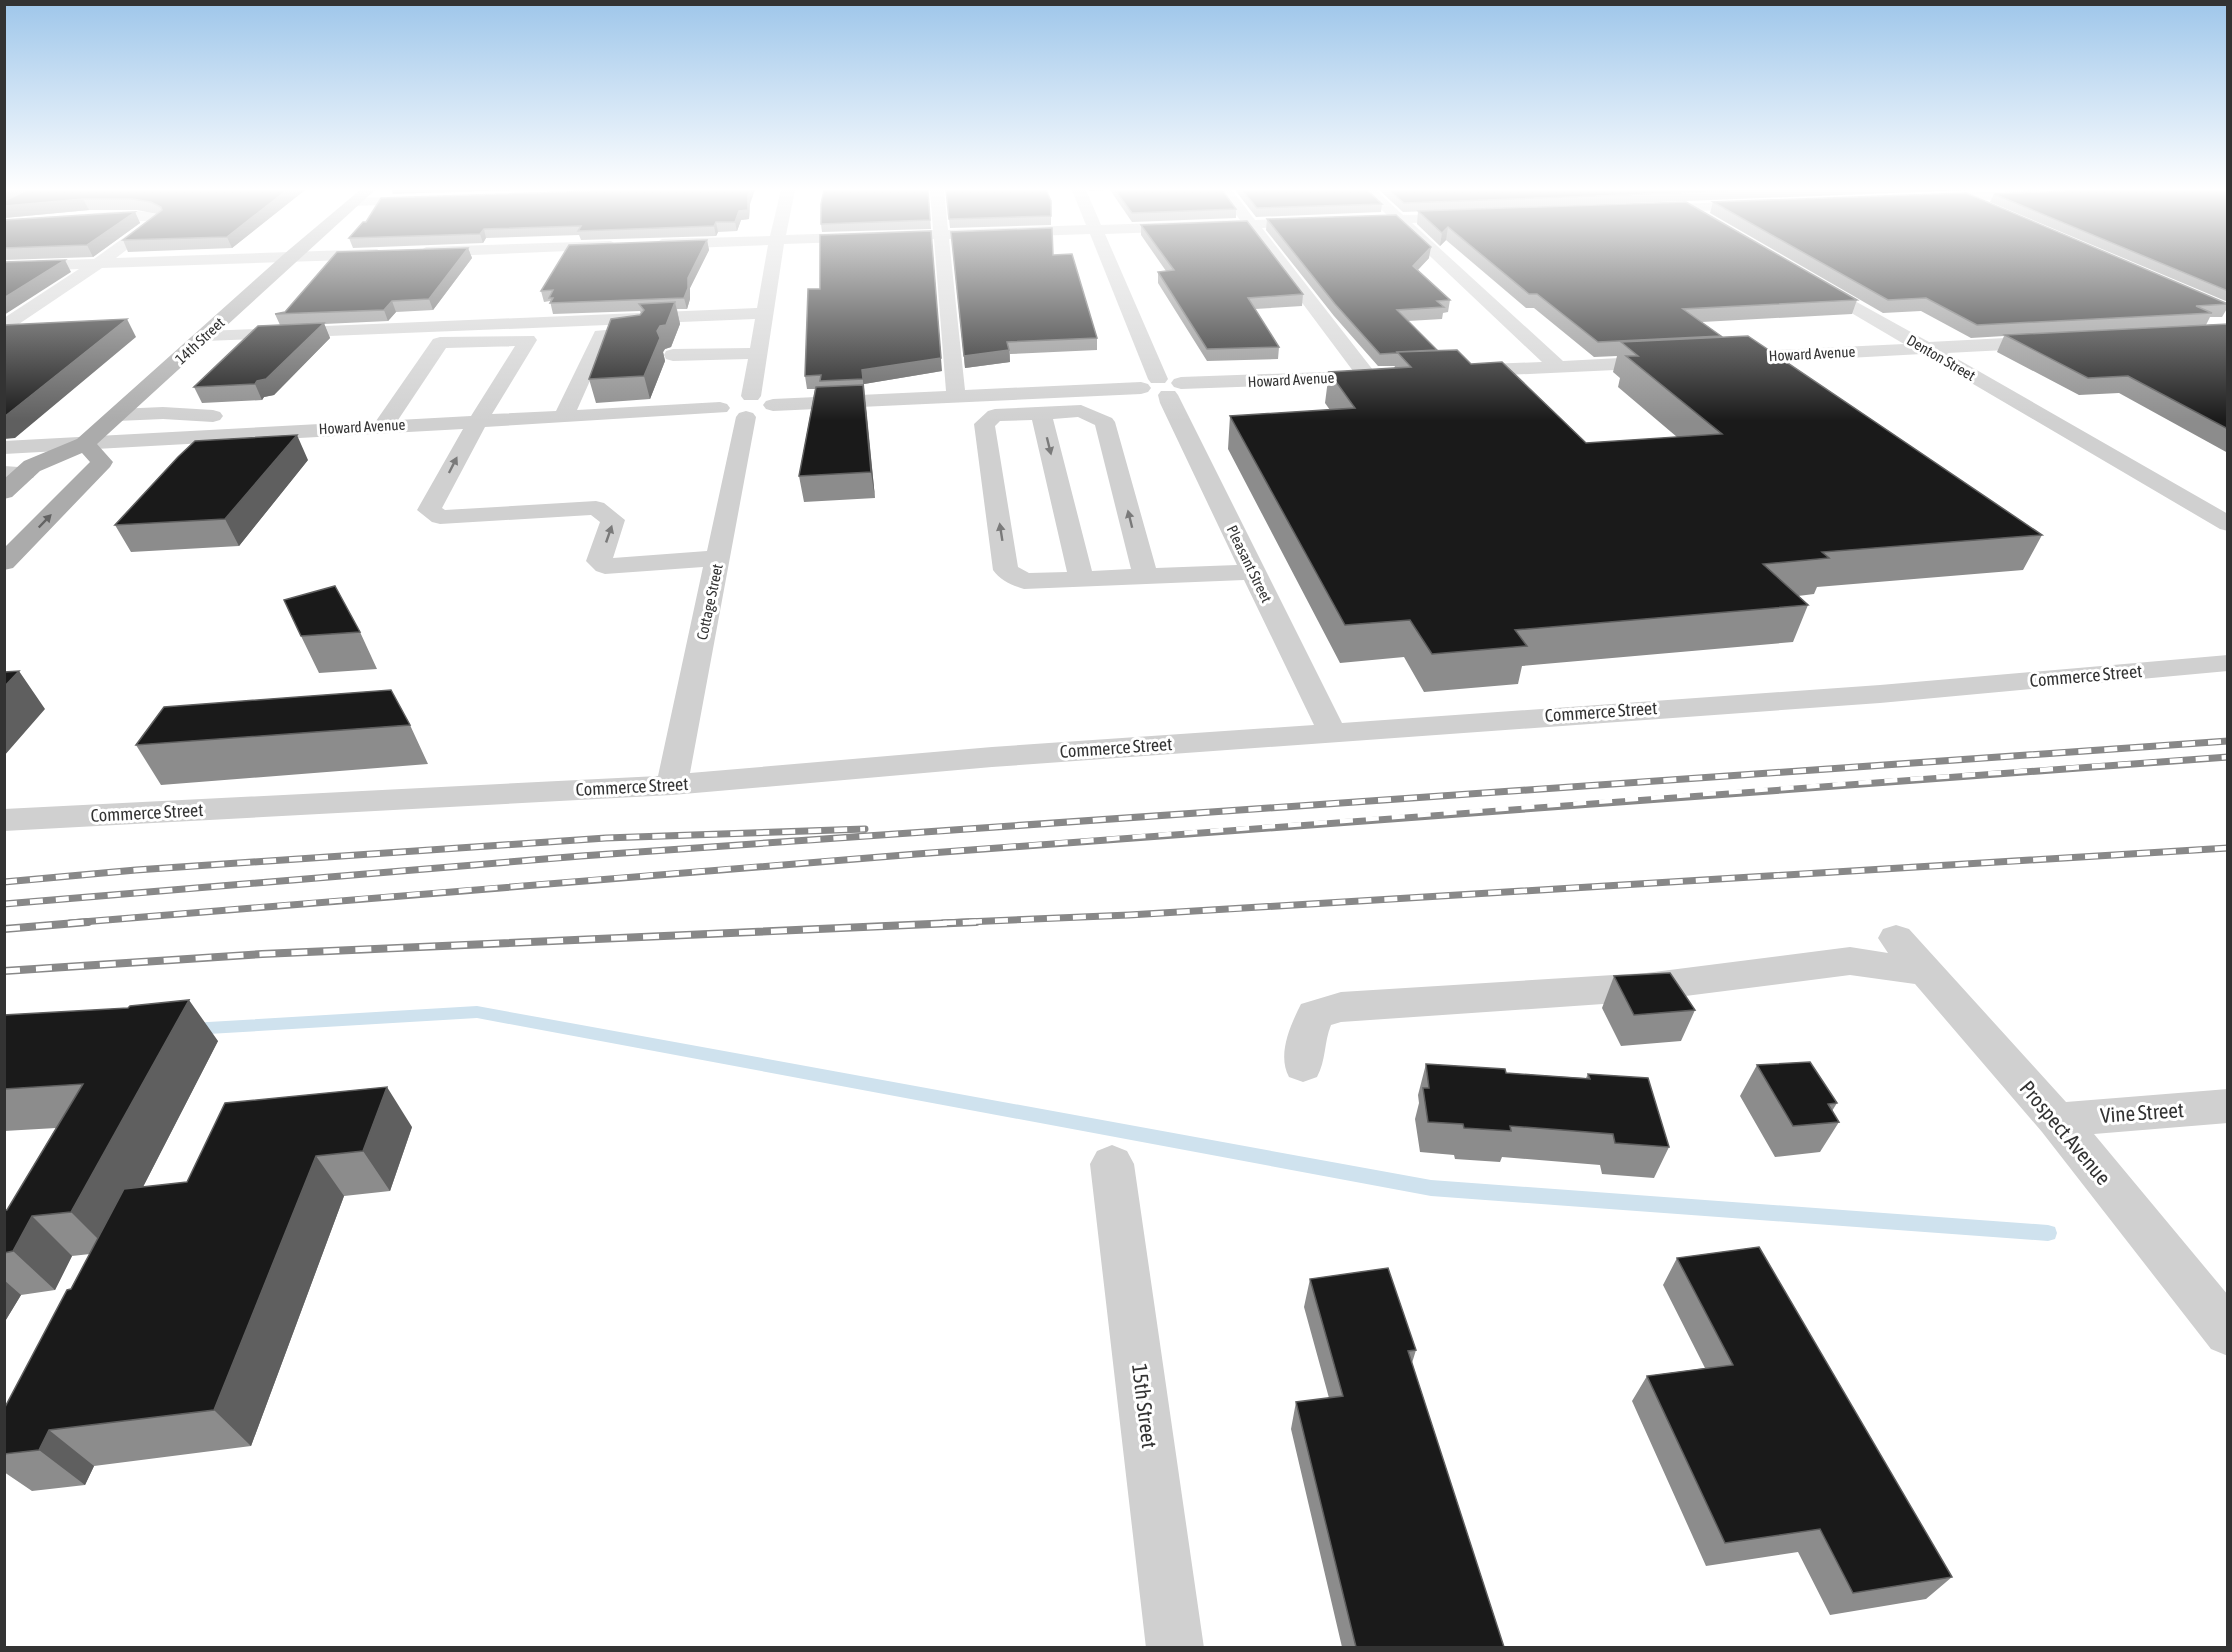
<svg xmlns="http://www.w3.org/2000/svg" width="2232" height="1652" viewBox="0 0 2232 1652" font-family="'Asap Condensed',sans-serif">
	<rect width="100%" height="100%" fill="#fff"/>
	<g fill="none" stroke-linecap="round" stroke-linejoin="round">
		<path fill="#cfe2ee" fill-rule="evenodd" d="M 477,1006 L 1431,1180 L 2048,1225 L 2055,1227 L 2057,1233 L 2055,1239 L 2048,1241 L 1431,1196 L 477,1018 L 191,1035 L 185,1033 L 183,1029 L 185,1025 L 191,1023 Z"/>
		<path fill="#d0d0d0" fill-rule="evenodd" d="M 781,190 L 795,190 L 786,235 L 933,230 L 930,190 L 944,190 L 948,230 L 1086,225 L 1072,190 L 1086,190 L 1101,225 L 1240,220 L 1218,190 L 1232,190 L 1255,220 L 1387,215 L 1361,190 L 1376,190 L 1403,215 L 1467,214 L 1469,217 L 1467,220 L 1462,221 L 1412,223 L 1563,361 L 1658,356 L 1665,358 L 1667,362 L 1665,366 L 1658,368 L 1464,377 L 1457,375 L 1454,371 L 1457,367 L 1464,365 L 1542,362 L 1396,224 L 1262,228 L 1373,370 L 1381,372 L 1384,376 L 1381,380 L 1374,382 L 1181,389 L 1174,387 L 1171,383 L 1174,379 L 1181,377 L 1353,371 L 1247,229 L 1105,234 L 1168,379 L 1165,383 L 1151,383 L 1148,379 L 1090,234 L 949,239 L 965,390 L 1141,382 L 1148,384 L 1151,388 L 1148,392 L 1141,394 L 773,411 L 766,409 L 763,405 L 766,401 L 773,399 L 946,391 L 934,239 L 784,244 L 761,396 L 758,400 L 744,400 L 741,396 L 748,359 L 673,361 L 666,359 L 664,355 L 666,351 L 673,349 L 750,348 L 755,319 L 205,341 L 199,340 L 196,336 L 199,332 L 205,331 L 757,308 L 768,245 L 662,249 L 654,244 L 662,239 L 770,236 Z
			M 2034,190 L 2043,191 L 2045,194 L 2038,198 L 1931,202 L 1924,198 L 1931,194 Z
			M 425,196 L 430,197 L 432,200 L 430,203 L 354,206 L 347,202 L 354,198 Z
			M 1756,201 L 1761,202 L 1763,205 L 1761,208 L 1652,213 L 1645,209 L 1652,205 Z
			M 110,212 C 126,212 153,208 165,220 L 116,258 L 377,249 L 385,254 L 377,259 L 102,268 L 10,330 L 4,331 L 4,318 L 79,269 L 4,272 L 4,262 L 94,259 L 147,221 L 110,221 L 4,229 L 4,220 Z
			M 611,241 L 619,246 L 616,249 L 426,257 L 418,252 L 426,247 Z
			M 1815,279 L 1929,342 L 2045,336 L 2052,338 L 2054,342 L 2052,346 L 2045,348 L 1947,353 L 2228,514 L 2228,531 L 2220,529 L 1922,354 L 1734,364 L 1727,362 L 1725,358 L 1727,354 L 1734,352 L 1904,344 L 1809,288 L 1807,284 Z
			M 638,327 L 644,328 L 647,332 L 644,336 L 608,340 L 577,410 L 720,402 L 727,404 L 730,408 L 727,412 L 485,427 L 442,508 L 445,510 L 596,501 L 604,503 L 625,520 L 613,558 L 707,551 L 736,417 L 739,413 L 746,411 L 753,413 L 756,417 L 690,773 L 992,747 L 1314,725 L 1244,580 L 1024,589 C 1013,586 1000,580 993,570 L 974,424 L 988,411 L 995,409 L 1081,405 L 1112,418 L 1115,422 L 1156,568 L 1237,565 L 1160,403 L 1158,395 L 1161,391 L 1175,391 L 1178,395 L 1342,723 L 1880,685 L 2228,655 L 2228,671 L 1880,703 L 992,767 L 672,795 L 4,831 L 4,809 L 658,776 L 703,567 L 605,574 L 596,571 L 586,561 L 600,522 L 591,515 L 440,524 L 432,522 L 417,510 L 463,429 L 4,454 L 4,441 L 376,421 L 433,339 L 440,337 L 534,336 L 537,340 L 492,414 L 556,411 L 595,331 ZM 515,346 L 471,416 L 398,420 L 446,348 ZM 1078,417 L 1095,425 L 1131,569 L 1092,571 L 1053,419 ZM 1032,420 L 1067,572 L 1029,573 L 1018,567 L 995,426 L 1000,421 Z
			M 163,407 L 213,410 L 220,412 L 223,416 L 220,420 L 213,422 L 163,419 L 117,421 L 110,419 L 107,415 L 110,411 L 117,409 Z
			M 4,466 L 33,468 L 36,473 L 33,478 L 4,480 Z
			M 1896,925 L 1909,929 L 2066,1102 L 2228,1089 L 2228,1123 L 2094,1134 L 2228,1295 L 2228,1356 L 2211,1349 L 2042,1132 L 1915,984 L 1850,975 L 1646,1001 L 1341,1022 L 1331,1025 C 1324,1042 1326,1061 1317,1077 L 1303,1082 L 1289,1077 C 1277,1055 1290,1026 1301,1004 L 1341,992 L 1646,973 L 1850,947 L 1888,953 L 1878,938 L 1883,929 Z
			M 1112,1145 L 1127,1151 L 1134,1164 L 1204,1648 L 1146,1648 L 1090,1164 L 1097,1151 Z"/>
		<path fill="#ababab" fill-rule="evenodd" d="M 360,190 L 375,190 L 97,444 L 113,462 L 110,467 L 13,568 L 4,570 L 4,548 L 90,462 L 82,453 L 40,471 L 12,497 L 4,499 L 4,479 L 24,461 L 77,439 L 284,254 Z"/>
		<g stroke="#888" stroke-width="7">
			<path id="rail-far1" d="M 4,882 L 136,870 L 606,838 L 865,829
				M 4,904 L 581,856 L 2228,741
				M 70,923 C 789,863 1508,806 2228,757
				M 943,923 L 1129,915 L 2228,848"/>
		</g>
		<g stroke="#888" stroke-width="8">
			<path id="rail" d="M 4,929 L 88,922
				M 4,971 L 262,954 L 976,922"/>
		</g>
		<use href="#rail-far1" stroke="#fff" stroke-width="4.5" stroke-dasharray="13" stroke-linecap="butt"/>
		<use href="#rail" stroke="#fff" stroke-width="5" stroke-dasharray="16" stroke-linecap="butt"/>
	</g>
	<path fill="#8c8c8c" d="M 4,190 L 305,190 L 232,248 L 128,252 L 123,240 L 157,214 L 137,210 L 89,210 L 4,218 Z
		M 391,190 L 514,190 L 393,194 Z
		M 928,190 L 931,229 L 822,232 L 821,224 Z
		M 946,190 L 1051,201 L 1051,225 L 950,228 Z
		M 1110,190 L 1222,190 L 1236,209 L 1236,218 L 1132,222 Z
		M 1235,190 L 1367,190 L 1382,204 L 1381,212 L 1256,217 Z
		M 1379,190 L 1970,190 L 1403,212 Z
		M 2228,190 L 2228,302 L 1990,202 L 1994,194 Z
		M 1713,202 L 2228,304 L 2228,307 L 2222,317 L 2210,317 L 2206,325 L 2228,324 L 2228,453 L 2119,393 L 2079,395 L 1997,352 L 2004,336 L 1971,338 L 1921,311 L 1883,313 L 1710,213 Z
		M 750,204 L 749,219 L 741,220 L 737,231 L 718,232 L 716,236 L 581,240 L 579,235 L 486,238 L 483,243 L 353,248 L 349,238 Z
		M 1418,211 L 1857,300 L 1852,314 L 1702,322 L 1721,336 L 1721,337 L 2042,535 L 2023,570 L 1817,587 L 1814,594 L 1798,596 L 1808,605 L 1793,642 L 1522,666 L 1518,684 L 1424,692 L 1404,657 L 1340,663 L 1228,449 L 1230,416 L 1330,410 L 1325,403 L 1329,372 L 1394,368 L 1395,366 L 1378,366 L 1334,316 L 1266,230 L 1267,219 L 1429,258 L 1418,270 L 1450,300 L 1448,312 L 1443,313 L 1442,319 L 1408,321 L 1437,350 L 1471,364 L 1586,443 L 1677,437 L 1618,387 L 1620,378 L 1613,372 L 1617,356 L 1594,357 L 1534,308 L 1526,308 L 1446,240 L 1440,246 L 1417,224 Z
		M 135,212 L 140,223 L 93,257 L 4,260 L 4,220 Z
		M 1141,225 L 1303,294 L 1302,306 L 1255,309 L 1279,347 L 1278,359 L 1207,361 L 1158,283 L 1158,272 L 1166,271 L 1141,235 Z
		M 951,232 L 1053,255 L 1097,338 L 1097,350 L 1010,354 L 1010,362 L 965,368 Z
		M 707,240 L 709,250 L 690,288 L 690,299 L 687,309 L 677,309 L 680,324 L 671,347 L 665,349 L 663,352 L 665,361 L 650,399 L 596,403 L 589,379 L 641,314 L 640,311 L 553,314 L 550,301 L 544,302 L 541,291 Z
		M 468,248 L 472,258 L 433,310 L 396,312 L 388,321 L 324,324 L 330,338 L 274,395 L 264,397 L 262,400 L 202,403 L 194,387 L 280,325 L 275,314 L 285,312 Z
		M 942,371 L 864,384 L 875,498 L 804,502 L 799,476 L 815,389 L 807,389 L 805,376 Z
		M 308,460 L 239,546 L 131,552 L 115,525 Z
		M 360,632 L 377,669 L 319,673 L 301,636 Z
		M 410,725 L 428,764 L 161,785 L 136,745 Z
		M 1614,976 L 1695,1010 L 1681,1041 L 1621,1046 L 1602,1008 Z
		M 4,1015 L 218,1041 L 143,1187 L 187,1182 L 412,1127 L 390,1191 L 344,1196 L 251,1446 L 94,1466 L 85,1485 L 32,1491 L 4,1472 L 4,1409 L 90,1254 L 72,1256 L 55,1290 L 21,1295 L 4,1323 L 4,1210 L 7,1210 L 56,1128 L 4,1131 Z
		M 1426,1064 L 1506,1073 L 1586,1078 L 1588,1074 L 1669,1147 L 1654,1178 L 1602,1174 L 1600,1165 L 1502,1157 L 1500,1162 L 1455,1159 L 1454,1155 L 1420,1152 L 1415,1119 L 1419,1103 L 1418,1095 Z
		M 1757,1065 L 1837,1103 L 1832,1111 L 1839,1122 L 1820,1152 L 1775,1157 L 1740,1096 Z
		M 1677,1258 L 1952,1577 L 1926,1599 L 1830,1615 L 1798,1552 L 1706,1566 L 1632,1401 L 1647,1376 L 1705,1368 L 1663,1285 Z
		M 1310,1279 L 1416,1350 L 1412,1363 L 1504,1647 L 1342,1647 L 1291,1429 L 1296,1402 L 1329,1398 L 1304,1307 Z"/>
	<path fill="#5f5f5f" d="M 4,190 L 29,190 L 4,202 Z
		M 287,190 L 305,190 L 232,248 L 227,237 Z
		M 750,190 L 755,190 L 750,204 L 749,219 L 741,220 L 737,231 L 735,222 L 739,211 L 748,195 Z
		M 1089,190 L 1109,190 L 1089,191 Z
		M 83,199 L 89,210 L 4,218 L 4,206 Z
		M 135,212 L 140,223 L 93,257 L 87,245 Z
		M 716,222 L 718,232 L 716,236 L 714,226 Z
		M 1448,227 L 1446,240 L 1440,246 L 1442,233 Z
		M 484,229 L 486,238 L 483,243 L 480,234 Z
		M 931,231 L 942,371 L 864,384 L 864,393 L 862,370 Z
		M 707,240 L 709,250 L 690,288 L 690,299 L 687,309 L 684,298 L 688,278 Z
		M 1431,247 L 1429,258 L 1411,277 L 1413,266 Z
		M 468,248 L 472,258 L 433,310 L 429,299 Z
		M 65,260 L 71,272 L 4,315 L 4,298 Z
		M 392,301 L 396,312 L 388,321 L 384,310 Z
		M 675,302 L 680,324 L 671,347 L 665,349 L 663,352 L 665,361 L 650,399 L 644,376 L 657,331 Z
		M 127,319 L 136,337 L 15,438 L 4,439 L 4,417 Z
		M 324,323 L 330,338 L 274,395 L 264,397 L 262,400 L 255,384 L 257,381 Z
		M 1009,350 L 1010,362 L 965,368 L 964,356 Z
		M 863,385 L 866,409 L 875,498 L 871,472 Z
		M 297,435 L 308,460 L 239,546 L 225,519 Z
		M 19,671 L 45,709 L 4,756 L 4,687 Z
		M 189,1000 L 218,1041 L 110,1251 L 71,1212 Z
		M 387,1087 L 412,1127 L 390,1191 L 363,1151 Z
		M 316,1156 L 344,1196 L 251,1446 L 214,1410 Z
		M 32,1216 L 72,1256 L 55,1290 L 13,1251 Z
		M 4,1280 L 21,1295 L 4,1323 Z
		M 49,1430 L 94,1466 L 85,1485 L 39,1450 Z"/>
	<path fill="#1a1a1a" stroke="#5f5f5f" stroke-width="1.5" d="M 27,190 L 287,190 L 227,237 L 123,240 L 162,210 L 161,207 L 151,202 L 132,199 L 83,199 L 4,206 L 4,201 Z
		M 622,190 L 750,190 L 748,195 L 748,210 L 739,211 L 735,222 L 716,222 L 714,226 L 578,231 L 581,226 L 484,229 L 480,234 L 349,238 L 363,222 L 366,222 L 381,198 Z
		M 824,190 L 928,190 L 930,220 L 821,224 L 821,204 Z
		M 946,190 L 1046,190 L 1051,201 L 1051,216 L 949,219 Z
		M 1115,190 L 1222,190 L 1236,209 L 1132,213 Z
		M 1242,190 L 1367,190 L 1382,204 L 1257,208 Z
		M 1389,190 L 1759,190 L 1404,203 Z
		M 2090,190 L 2228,190 L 2228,291 L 1994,194 Z
		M 1966,193 L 2228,304 L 2196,306 L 2212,313 L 1977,325 L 1926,298 L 1888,300 L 1713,202 Z
		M 1686,202 L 1857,300 L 1683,309 L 1721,336 L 1598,342 L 1537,294 L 1529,294 L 1448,227 L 1442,233 L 1418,211 Z
		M 135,212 L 87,245 L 4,248 L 4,220 Z
		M 1396,215 L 1431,247 L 1413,266 L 1450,300 L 1437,301 L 1444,307 L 1397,310 L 1437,350 L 1397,352 L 1397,353 L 1380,354 L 1335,304 L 1267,219 Z
		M 1247,221 L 1303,294 L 1248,298 L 1279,347 L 1207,349 L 1158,272 L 1174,270 L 1141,225 Z
		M 1052,228 L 1053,255 L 1072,254 L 1097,338 L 1007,342 L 1009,350 L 964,356 L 951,232 Z
		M 931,231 L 941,358 L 862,370 L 863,379 L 820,381 L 821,375 L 805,376 L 808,289 L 820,289 L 820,235 Z
		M 707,240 L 688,278 L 688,288 L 684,298 L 550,303 L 553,298 L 549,298 L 553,290 L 541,291 L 569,245 Z
		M 468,248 L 429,299 L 392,301 L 384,310 L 275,314 L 285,312 L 337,252 Z
		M 65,260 L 4,298 L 4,262 Z
		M 675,302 L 666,325 L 660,326 L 657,331 L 660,338 L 644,376 L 589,379 L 611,319 L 640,315 L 644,310 L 639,304 Z
		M 127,319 L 4,417 L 4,325 Z
		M 324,323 L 266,379 L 257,381 L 255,384 L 194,387 L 258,326 Z
		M 2228,324 L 2228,429 L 2128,376 L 2088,378 L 2005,335 Z
		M 1748,336 L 2042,535 L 1822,552 L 1829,558 L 1763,564 L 1808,605 L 1515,630 L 1527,646 L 1432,654 L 1410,620 L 1345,625 L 1230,416 L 1355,408 L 1329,372 L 1411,367 L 1397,352 L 1457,350 L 1471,364 L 1502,362 L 1586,443 L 1722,434 L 1626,356 L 1638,356 L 1621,342 Z
		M 863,385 L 871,472 L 799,476 L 816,387 Z
		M 297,435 L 225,519 L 115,525 L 178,457 L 195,441 Z
		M 335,586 L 360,632 L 301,636 L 284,600 Z
		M 19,671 L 4,687 L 4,672 Z
		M 391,690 L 410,725 L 136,745 L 164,707 Z
		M 1670,973 L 1695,1010 L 1634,1015 L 1614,976 Z
		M 189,1000 L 71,1212 L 32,1216 L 13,1251 L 4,1253 L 4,1210 L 7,1210 L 83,1084 L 4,1089 L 4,1015 L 128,1008 L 130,1006 Z
		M 1810,1062 L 1837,1103 L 1828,1104 L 1839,1122 L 1793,1126 L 1757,1065 Z
		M 1426,1064 L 1505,1069 L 1506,1073 L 1590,1079 L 1588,1074 L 1648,1078 L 1669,1147 L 1615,1143 L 1613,1134 L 1510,1126 L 1511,1131 L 1464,1128 L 1463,1124 L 1428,1122 L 1423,1088 L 1429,1088 Z
		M 387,1087 L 363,1151 L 316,1156 L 214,1410 L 49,1430 L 39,1450 L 4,1454 L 4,1409 L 67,1290 L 71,1289 L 124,1189 L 187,1182 L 225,1103 Z
		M 1759,1247 L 1952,1577 L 1853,1593 L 1820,1529 L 1725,1543 L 1647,1376 L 1733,1365 L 1677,1258 Z
		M 1388,1268 L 1416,1350 L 1408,1351 L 1504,1647 L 1356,1647 L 1296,1402 L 1343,1396 L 1310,1279 Z"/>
	<defs><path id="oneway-solid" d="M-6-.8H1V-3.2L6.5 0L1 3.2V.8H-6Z" transform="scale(1.5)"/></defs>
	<g fill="#7a7a7a">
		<use href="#oneway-solid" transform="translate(1049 446) rotate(76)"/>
		<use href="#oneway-solid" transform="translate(453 465) rotate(-63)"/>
		<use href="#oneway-solid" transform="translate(1130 519) rotate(-104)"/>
		<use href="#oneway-solid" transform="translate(1001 532) rotate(-99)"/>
		<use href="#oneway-solid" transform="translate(609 534) rotate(-71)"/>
	</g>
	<use fill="#636363" href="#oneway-solid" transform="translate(45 521) rotate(-46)"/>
	<linearGradient id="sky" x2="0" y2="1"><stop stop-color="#9ec6ea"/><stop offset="0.45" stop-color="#fff"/><stop offset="1" stop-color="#fff" stop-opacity="0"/></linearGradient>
	<rect width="2232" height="421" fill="url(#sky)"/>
	<g text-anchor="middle" stroke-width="6" stroke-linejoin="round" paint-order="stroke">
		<g font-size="15" fill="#333" stroke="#fff">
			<text transform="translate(200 341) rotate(-43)" y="5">14th Street</text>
			<text transform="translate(1812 354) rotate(-3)" y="5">Howard Avenue</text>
			<text transform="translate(1941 358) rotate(30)" y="5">Denton Street</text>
			<text transform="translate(1291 380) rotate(-3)" y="5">Howard Avenue</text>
			<text transform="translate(362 427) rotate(-3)" y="5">Howard Avenue</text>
			<text transform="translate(1249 564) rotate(64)" y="5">Pleasant Street</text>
			<text transform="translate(710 602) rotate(-78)" y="5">Cottage Street</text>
		</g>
		<g font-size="18" fill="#333" stroke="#fff">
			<text transform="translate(2086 676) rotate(-5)" y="6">Commerce Street</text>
			<text transform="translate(1601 712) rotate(-4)" y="6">Commerce Street</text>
			<text transform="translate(1116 748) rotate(-4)" y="6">Commerce Street</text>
			<text transform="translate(632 787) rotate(-3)" y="6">Commerce Street</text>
			<text transform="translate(147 813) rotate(-3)" y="6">Commerce Street</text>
		</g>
		<g font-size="21" fill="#333" stroke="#fff">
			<text transform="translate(2142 1113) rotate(-4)" y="7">Vine Street</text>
			<text transform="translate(2065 1133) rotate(50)" y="7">Prospect Avenue</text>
			<text transform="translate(1144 1406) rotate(83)" y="7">15th Street</text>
		</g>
	</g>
	<rect width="2232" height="1652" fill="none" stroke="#333333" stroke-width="12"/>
</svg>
